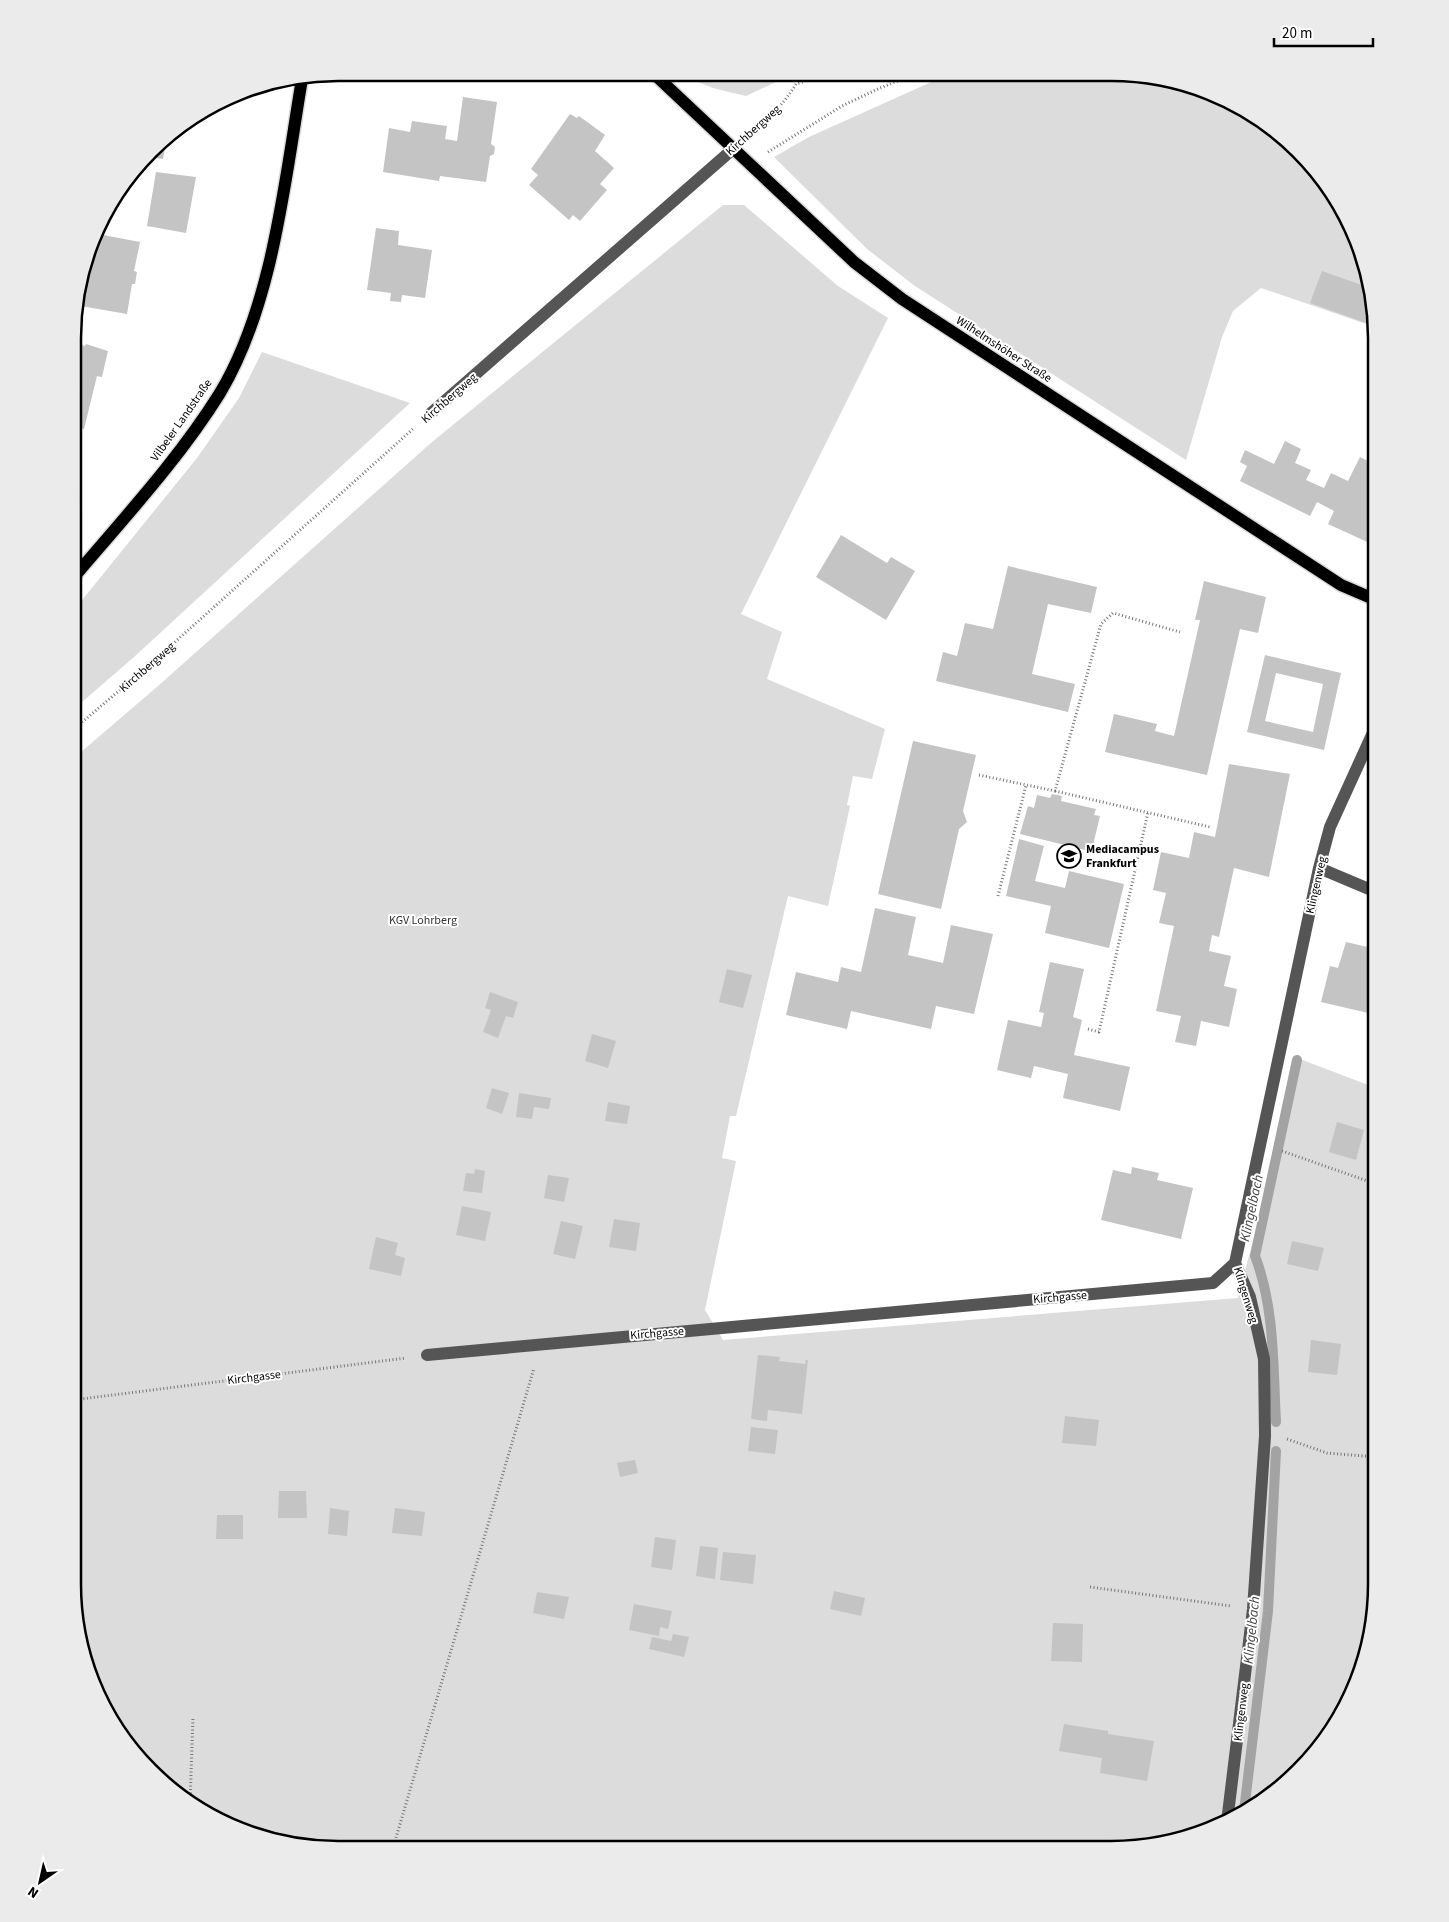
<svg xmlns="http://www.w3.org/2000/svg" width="1449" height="1922" viewBox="0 0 1449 1922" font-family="'Source Sans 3',sans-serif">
	<rect width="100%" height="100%" fill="#fff"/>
	<path fill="#dcdcdc" d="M 687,74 L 793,74 L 746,96 C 727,91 702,88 687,74 Z
		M 949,74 L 1145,75 L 1212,93 L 1272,127 L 1311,163 L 1349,221 L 1368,270 L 1375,327 L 1261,288 L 1233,311 L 1222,337 L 1186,460 L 915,286 L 867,249 L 774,157 L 809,137 Z
		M 723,205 L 744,205 L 838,286 L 888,318 L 741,614 L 782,632 L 767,679 L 885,729 L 872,779 L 853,776 L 847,805 L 850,806 L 828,906 L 788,896 L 736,1116 L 730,1116 L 722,1158 L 736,1161 L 705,1310 L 723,1340 L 1238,1298 L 1300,1059 L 1376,1088 L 1376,1601 L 1362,1669 L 1331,1731 L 1286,1783 L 1228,1822 L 1179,1841 L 1111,1849 L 304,1847 L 253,1835 L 191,1804 L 139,1759 L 100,1701 L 81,1652 L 73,1584 L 74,758 L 158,686 L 432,442 Z
		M 262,352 L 410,403 L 134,657 L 74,709 L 74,610 L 197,458 L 239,398 Z"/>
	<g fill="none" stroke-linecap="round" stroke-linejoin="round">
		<path stroke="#a3a3a3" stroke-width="10" d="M 1276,1422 C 1273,1367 1275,1308 1255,1256 L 1297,1060
			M 1244,1811 L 1268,1611 L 1276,1451"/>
	</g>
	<path fill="#c4c4c4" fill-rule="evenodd" d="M 463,97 L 497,102 L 491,144 L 495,147 L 494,154 L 490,156 L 486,182 L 440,176 L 439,181 L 383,172 L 389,128 L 410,132 L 412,121 L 447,126 L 445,139 L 457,141 Z
		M 570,114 L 577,118 L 579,116 L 605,135 L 595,151 L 614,168 L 600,184 L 607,190 L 580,221 L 573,215 L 569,220 L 529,185 L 538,175 L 531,169 Z
		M 167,136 L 163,159 L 148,157 L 163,138 Z
		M 156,172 L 196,177 L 186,233 L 147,226 Z
		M 376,228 L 399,231 L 398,245 L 432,250 L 425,298 L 402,295 L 401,302 L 390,301 L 391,293 L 367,290 Z
		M 98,234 L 140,242 L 134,271 L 137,272 L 135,284 L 132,284 L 127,314 L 75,305 Z
		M 1322,271 L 1370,288 L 1372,307 L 1366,323 L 1310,303 Z
		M 75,343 L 85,346 L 86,344 L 108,351 L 102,377 L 97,376 L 84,429 L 75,427 Z
		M 1285,441 L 1301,449 L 1295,463 L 1311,470 L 1306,480 L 1324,488 L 1331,473 L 1348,481 L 1360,457 L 1376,465 L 1376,476 L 1370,490 L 1376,493 L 1376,546 L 1328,524 L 1334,511 L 1317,502 L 1310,516 L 1240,481 L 1247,466 L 1240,462 L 1245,450 L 1274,464 Z
		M 841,535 L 887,563 L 891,557 L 915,571 L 886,620 L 816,577 Z
		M 1008,566 L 1097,587 L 1091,613 L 1048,604 L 1032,674 L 1075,684 L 1068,712 L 936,681 L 943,652 L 957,656 L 965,623 L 993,629 Z
		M 1204,581 L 1266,597 L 1258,633 L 1240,629 L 1207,775 L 1105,752 L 1114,714 L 1157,724 L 1155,731 L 1174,736 L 1200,620 L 1195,620 Z
		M 1265,655 L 1341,673 L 1324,750 L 1247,732 ZM 1276,673 L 1323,684 L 1313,732 L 1265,721 Z
		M 913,741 L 976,755 L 963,811 L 967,822 L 959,829 L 941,909 L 878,894 Z
		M 1229,764 L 1290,774 L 1269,877 L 1234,868 L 1219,937 L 1212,935 L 1209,951 L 1231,956 L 1224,986 L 1237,989 L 1229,1027 L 1201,1021 L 1196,1046 L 1175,1042 L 1181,1016 L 1156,1011 L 1174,926 L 1159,923 L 1166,893 L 1153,890 L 1161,852 L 1189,858 L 1194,832 L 1215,837 Z
		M 1052,794 L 1062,796 L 1061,801 L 1096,809 L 1094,815 L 1100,816 L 1093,845 L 1087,843 L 1085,850 L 1020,834 L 1028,806 L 1034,808 L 1037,795 L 1050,798 Z
		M 1019,839 L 1044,846 L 1035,881 L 1065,888 L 1069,871 L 1124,884 L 1109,948 L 1045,933 L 1051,906 L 1006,896 Z
		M 875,908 L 916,917 L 908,955 L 943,963 L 951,925 L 993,934 L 974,1014 L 936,1006 L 931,1029 L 851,1011 L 847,1029 L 786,1015 L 796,972 L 838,982 L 841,967 L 861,972 Z
		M 1346,942 L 1376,949 L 1376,979 L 1368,1013 L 1321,1002 L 1330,966 L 1338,968 Z
		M 1050,962 L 1084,969 L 1073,1017 L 1082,1020 L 1074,1055 L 1130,1067 L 1120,1111 L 1063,1098 L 1068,1074 L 1034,1066 L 1031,1078 L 997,1070 L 1008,1020 L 1041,1027 L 1044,1013 L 1039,1012 Z
		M 727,969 L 752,975 L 743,1008 L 719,1002 Z
		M 490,992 L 518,1002 L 513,1018 L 506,1016 L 498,1038 L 483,1032 L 491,1010 L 485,1008 Z
		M 592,1034 L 616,1041 L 608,1068 L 585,1061 Z
		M 492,1088 L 509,1093 L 502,1114 L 486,1108 Z
		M 519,1093 L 551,1098 L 549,1109 L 534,1107 L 532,1119 L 516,1117 Z
		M 608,1102 L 630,1106 L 627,1124 L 605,1121 Z
		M 1337,1122 L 1364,1130 L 1356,1160 L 1329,1152 Z
		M 1132,1167 L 1159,1173 L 1157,1180 L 1193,1188 L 1181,1239 L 1101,1220 L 1113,1170 L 1131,1174 Z
		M 475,1169 L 485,1171 L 482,1193 L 463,1191 L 466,1173 L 474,1174 Z
		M 548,1175 L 569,1178 L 564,1202 L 544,1198 Z
		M 462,1206 L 491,1212 L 485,1241 L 456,1235 Z
		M 614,1219 L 640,1223 L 636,1251 L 609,1247 Z
		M 561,1221 L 583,1226 L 575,1259 L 553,1254 Z
		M 376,1237 L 398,1243 L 395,1255 L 405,1258 L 401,1276 L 369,1269 Z
		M 1292,1241 L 1324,1248 L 1318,1271 L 1287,1264 Z
		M 1311,1340 L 1341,1344 L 1337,1375 L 1308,1372 Z
		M 758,1355 L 780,1357 L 779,1361 L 805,1364 L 806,1360 L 808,1360 L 802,1414 L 768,1410 L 767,1421 L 751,1419 Z
		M 1065,1416 L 1099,1420 L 1096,1446 L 1062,1443 Z
		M 751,1427 L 778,1430 L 775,1454 L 748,1451 Z
		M 635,1460 L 638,1473 L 620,1477 L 617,1463 Z
		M 279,1491 L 306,1491 L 307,1518 L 278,1518 Z
		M 330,1508 L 349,1511 L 347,1536 L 328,1534 Z
		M 395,1508 L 425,1512 L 422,1536 L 392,1533 Z
		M 217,1515 L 243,1515 L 243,1539 L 216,1539 Z
		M 655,1537 L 676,1540 L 672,1570 L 651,1567 Z
		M 700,1546 L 718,1548 L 715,1579 L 696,1576 Z
		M 723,1552 L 756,1555 L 753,1584 L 720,1580 Z
		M 834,1591 L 865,1598 L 861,1616 L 830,1609 Z
		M 537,1592 L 569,1597 L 564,1619 L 533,1613 Z
		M 634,1604 L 672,1611 L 668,1629 L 660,1627 L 659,1636 L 629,1630 Z
		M 1053,1623 L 1083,1624 L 1082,1662 L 1051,1661 Z
		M 673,1634 L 689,1637 L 684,1657 L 649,1649 L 652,1637 L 671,1641 Z
		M 1064,1724 L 1108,1731 L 1108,1734 L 1154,1741 L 1147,1781 L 1100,1773 L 1102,1758 L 1059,1751 Z"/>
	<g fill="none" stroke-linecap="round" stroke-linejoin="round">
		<g stroke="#dbdbdb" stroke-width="15">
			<path id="major" d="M 653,73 L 854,262 L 902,299 L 1341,585 L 1376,600
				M 74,577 C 124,518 179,459 220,393 C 273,305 285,179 302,79"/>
		</g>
		<path stroke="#777" stroke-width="3" stroke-dasharray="1 2.5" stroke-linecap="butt" d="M 751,134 C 768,119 784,104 796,84 L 826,74
			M 768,152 L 842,106 L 880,88 L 915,74
			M 74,729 L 147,667 L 414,428
			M 979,775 L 1055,791 L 1101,624 L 1113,613 L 1180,632
			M 1055,791 L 1210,827
			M 998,896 L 1026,785
			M 1088,1029 L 1099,1032 L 1148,812
			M 1282,1151 L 1376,1184
			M 73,1400 L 406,1358
			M 1287,1439 L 1327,1453 L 1376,1457
			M 1090,1587 L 1231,1606
			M 190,1804 L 193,1717
			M 393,1848 L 534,1368"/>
		<path stroke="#555" stroke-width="12" d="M 430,414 L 733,149
			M 1319,868 L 1376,892
			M 427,1355 L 1213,1283 L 1235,1263
			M 1227,1822 L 1253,1609 L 1265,1436 L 1264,1359 L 1250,1297 L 1235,1263 L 1319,868 L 1330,827 L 1376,726"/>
		<use href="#major" stroke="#000" stroke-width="12"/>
	</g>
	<defs>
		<g id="school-ring" transform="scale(1.25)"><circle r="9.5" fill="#fff" stroke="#000" stroke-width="1.5"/><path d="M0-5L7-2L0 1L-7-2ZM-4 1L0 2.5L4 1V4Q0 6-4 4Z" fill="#000"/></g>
	</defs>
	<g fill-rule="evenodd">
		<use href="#school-ring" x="1069" y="856"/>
	</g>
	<g text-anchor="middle" stroke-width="4" stroke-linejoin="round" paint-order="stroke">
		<g font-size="12" fill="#000" stroke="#fff">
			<text transform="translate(753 130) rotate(-42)" y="4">Kirchbergweg</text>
			<text transform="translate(1004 349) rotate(33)" y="4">Wilhelmshöher Straße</text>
			<text transform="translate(449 398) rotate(-41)" y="4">Kirchbergweg</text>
			<text transform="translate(181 420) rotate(-55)" y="4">Vilbeler Landstraße</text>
			<text transform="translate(147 667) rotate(-41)" y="4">Kirchbergweg</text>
			<text transform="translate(1316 885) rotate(-77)" y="4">Klingenweg</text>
			<text transform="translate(1246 1295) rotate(73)" y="4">Klingenweg</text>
			<text transform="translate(1060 1297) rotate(-5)" y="4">Kirchgasse</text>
			<text transform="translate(657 1333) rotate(-5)" y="4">Kirchgasse</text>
			<text transform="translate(254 1377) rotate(-7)" y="4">Kirchgasse</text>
			<text transform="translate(1241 1712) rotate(-83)" y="4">Klingenweg</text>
		</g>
		<g font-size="12" font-weight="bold" fill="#000" stroke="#fff" text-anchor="start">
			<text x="1086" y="853">Mediacampus<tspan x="1086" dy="14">Frankfurt</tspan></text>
		</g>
		<g font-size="12" fill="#333" stroke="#fff">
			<text x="423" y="924">KGV Lohrberg</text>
		</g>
		<g font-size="14" font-style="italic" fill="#444" stroke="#fff">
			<text transform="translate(1251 1208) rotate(-78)" y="5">Klingelbach</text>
			<text transform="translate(1251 1630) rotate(-84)" y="5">Klingelbach</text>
		</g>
	</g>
	<path d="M0 0H1449V1922H0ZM338 81H1111A257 257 0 0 1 1368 338V1584A257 257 0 0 1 1111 1841H338A257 257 0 0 1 81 1584V338A257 257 0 0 1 338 81Z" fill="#ebebeb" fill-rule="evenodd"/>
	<path fill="none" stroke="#000" stroke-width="2.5" d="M338 81H1111A257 257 0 0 1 1368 338V1584A257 257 0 0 1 1111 1841H338A257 257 0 0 1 81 1584V338A257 257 0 0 1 338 81Z"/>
	<g transform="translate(40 1882) rotate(214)" stroke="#ffffff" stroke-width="4" paint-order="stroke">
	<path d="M0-4L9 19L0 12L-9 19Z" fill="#000000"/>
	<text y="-8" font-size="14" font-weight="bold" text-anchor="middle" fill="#000000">N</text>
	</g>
	<path d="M1274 38v8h99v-8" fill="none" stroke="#000000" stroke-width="2.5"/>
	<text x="1282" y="38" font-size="15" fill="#000000" stroke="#ffffff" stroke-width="4" paint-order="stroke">20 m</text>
</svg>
